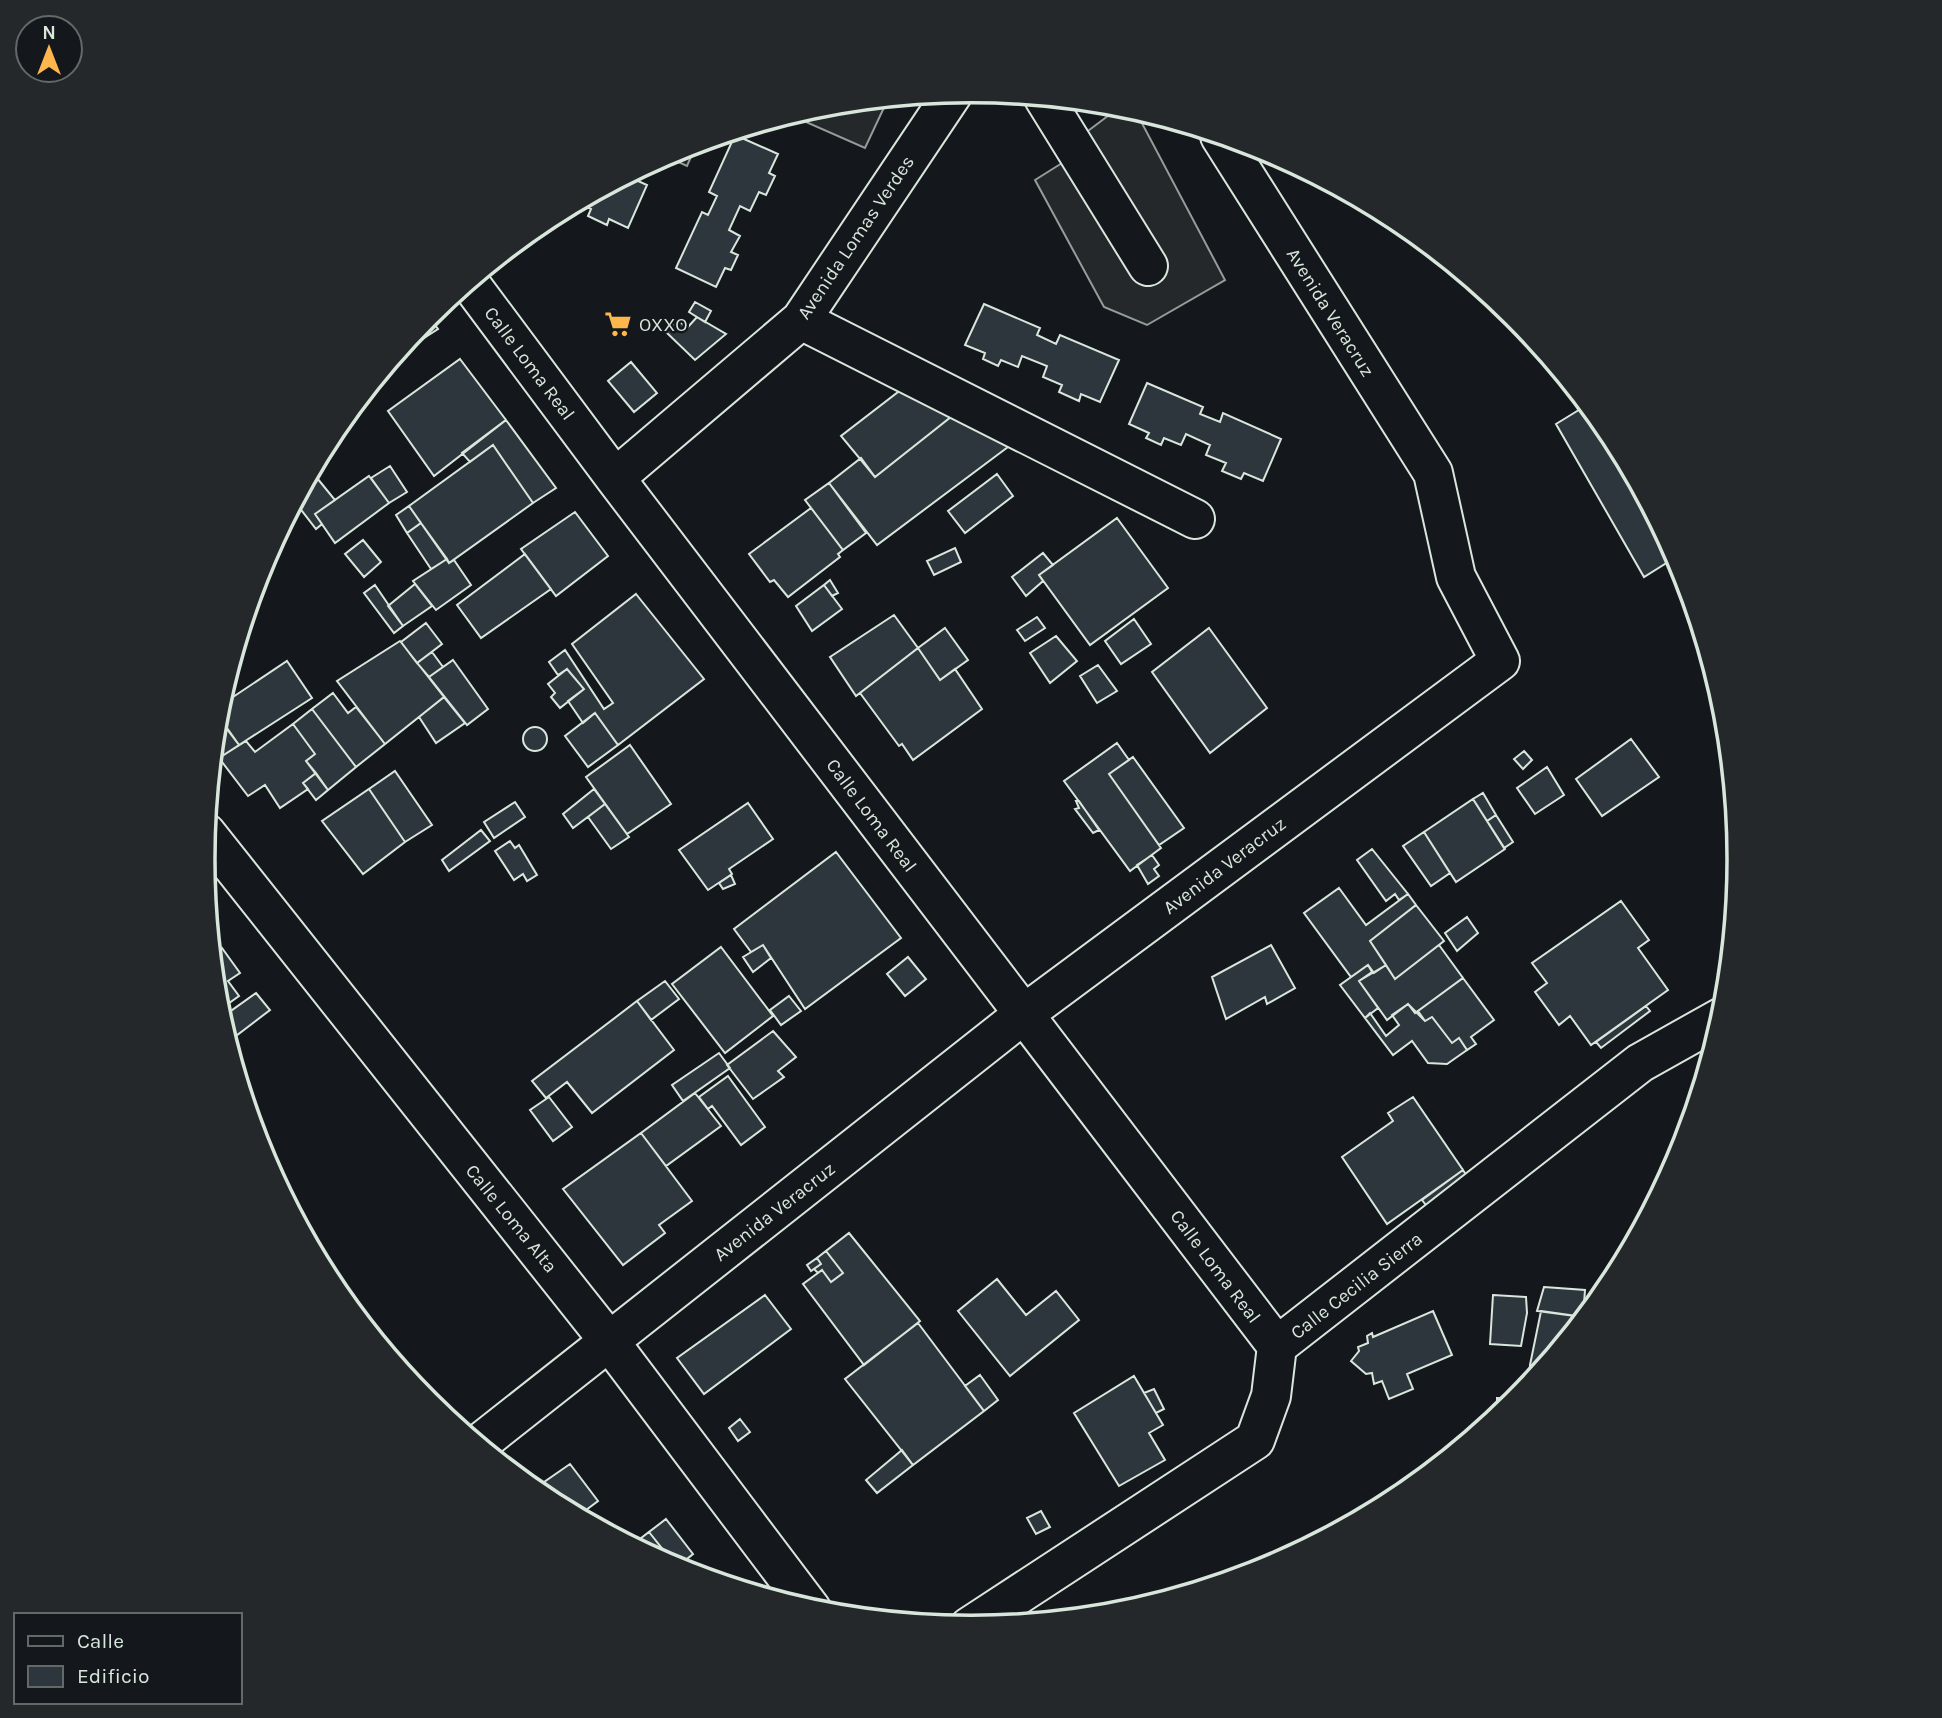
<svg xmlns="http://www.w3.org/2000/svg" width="1942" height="1718" viewBox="0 0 1942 1718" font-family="Karla,sans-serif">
	<rect width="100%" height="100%" fill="#14181c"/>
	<path fill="#202428" stroke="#939e99" stroke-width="2" d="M 697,143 L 687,166 L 665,156 Z"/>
	<path fill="#24282b" stroke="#939e99" stroke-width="2" d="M 888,99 L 865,148 L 790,115 L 822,106 Z
		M 1121,106 L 1135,110 L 1225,280 L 1147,325 L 1104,307 L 1035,180 L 1078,153 L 1072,143 Z"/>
	<path fill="#2c363c" stroke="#d8e6dc" stroke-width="2" d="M 735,135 L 778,154 L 769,173 L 775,176 L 766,195 L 759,192 L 750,211 L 740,206 L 729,230 L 740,236 L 731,252 L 738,255 L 731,270 L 725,268 L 716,287 L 676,268 L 702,212 L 708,215 L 717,196 L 709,192 Z
		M 627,176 L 647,185 L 628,228 L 609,219 L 607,225 L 588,216 L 591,209 L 577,203 Z
		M 695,302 L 711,311 L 705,322 L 689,312 Z
		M 984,304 L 1040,328 L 1037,335 L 1056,344 L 1060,335 L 1119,360 L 1100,402 L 1081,394 L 1079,401 L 1059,392 L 1062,385 L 1043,377 L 1047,366 L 1022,356 L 1018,367 L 1001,360 L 998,366 L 983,359 L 985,353 L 965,345 Z
		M 428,316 L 438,329 L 421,340 L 415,332 Z
		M 697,317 L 726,334 L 695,360 L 666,332 L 678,320 L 687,328 Z
		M 397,354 L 402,361 L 374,382 Z
		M 460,359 L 506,420 L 434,476 L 388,411 Z
		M 631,362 L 657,393 L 634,412 L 608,381 Z
		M 1147,383 L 1203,407 L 1200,414 L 1220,422 L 1223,413 L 1281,439 L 1263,481 L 1244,473 L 1241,479 L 1222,471 L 1226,463 L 1206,455 L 1210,445 L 1186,434 L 1181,445 L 1164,438 L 1161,445 L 1146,438 L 1149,433 L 1129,424 Z
		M 902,389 L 956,413 L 875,477 L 841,436 Z
		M 1587,405 L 1610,433 L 1676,557 L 1644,577 L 1556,424 Z
		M 956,413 L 1016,441 L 877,545 L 829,483 L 861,458 L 875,477 Z
		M 506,420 L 556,488 L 533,503 L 493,445 L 470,462 L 462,453 Z
		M 493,445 L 533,503 L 449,563 L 409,506 Z
		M 390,466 L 407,492 L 389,503 L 371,478 Z
		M 997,474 L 1013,496 L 965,533 L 948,511 Z
		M 369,476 L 389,503 L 335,543 L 315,514 Z
		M 317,478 L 335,500 L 315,514 L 322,524 L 316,529 L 295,502 L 301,491 Z
		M 829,483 L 866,533 L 843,550 L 805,500 Z
		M 409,506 L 421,523 L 407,533 L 396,515 Z
		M 811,508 L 843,550 L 838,554 L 840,557 L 788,597 L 774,580 L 770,582 L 749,554 Z
		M 575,512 L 608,556 L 556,596 L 521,549 Z
		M 1117,518 L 1168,588 L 1090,645 L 1039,575 Z
		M 421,523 L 447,559 L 431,569 L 407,533 Z
		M 363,540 L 381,562 L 364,577 L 345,554 Z
		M 955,548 L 961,562 L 934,575 L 927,561 Z
		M 1043,553 L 1053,565 L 1039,575 L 1043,581 L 1026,596 L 1012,577 Z
		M 525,554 L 551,589 L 481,638 L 457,605 Z
		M 447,559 L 449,563 L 454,560 L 471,585 L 436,610 L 413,581 Z
		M 830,580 L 838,593 L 832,596 L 824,585 Z
		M 415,584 L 432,606 L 403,626 L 388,606 Z
		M 375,585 L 403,626 L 394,633 L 364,593 Z
		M 824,585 L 842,609 L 812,631 L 796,606 Z
		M 636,594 L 704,679 L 618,745 L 595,713 L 583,723 L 568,701 L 584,689 L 567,669 L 558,675 L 549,662 L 565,650 L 604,709 L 613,703 L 572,644 Z
		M 894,615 L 918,648 L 856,696 L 830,657 Z
		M 1037,617 L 1045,628 L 1025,641 L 1017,630 Z
		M 1134,619 L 1151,644 L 1121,664 L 1105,641 Z
		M 426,623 L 442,644 L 417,663 L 401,642 Z
		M 945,628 L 968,660 L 940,680 L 918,648 Z
		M 1209,628 L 1267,708 L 1210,753 L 1152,672 Z
		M 1056,636 L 1077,661 L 1050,683 L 1030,653 Z
		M 400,641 L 444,697 L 385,744 L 337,681 Z
		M 918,648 L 940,680 L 955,669 L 982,709 L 913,760 L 902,744 L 899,746 L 860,693 Z
		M 432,652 L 443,667 L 429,677 L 417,663 Z
		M 453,660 L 488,709 L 467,725 L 429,677 Z
		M 287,661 L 312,698 L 239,745 L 217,716 L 218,707 Z
		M 1098,665 L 1117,691 L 1097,703 L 1080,676 Z
		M 567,669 L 584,689 L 560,708 L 551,697 L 555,693 L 548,684 Z
		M 333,693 L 348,713 L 356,707 L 385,744 L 356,767 L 312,709 Z
		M 444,697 L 465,723 L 436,743 L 419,717 Z
		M 312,709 L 356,767 L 328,790 L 306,761 L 315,754 L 293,724 Z
		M 595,713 L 618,745 L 588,767 L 565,736 Z
		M 293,724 L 315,754 L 306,761 L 316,773 L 303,783 L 308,789 L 280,808 L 265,785 L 248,796 L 219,758 L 246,741 L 255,752 Z
		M523 739a12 12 0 1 1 24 0a12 12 0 1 1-24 0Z
		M 227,728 L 239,745 L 219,758 L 214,750 L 215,736 Z
		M 1631,739 L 1659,777 L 1602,816 L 1576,779 Z
		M 1117,743 L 1129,760 L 1109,774 L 1161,848 L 1130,871 L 1064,781 Z
		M 630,745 L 671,804 L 627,834 L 586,777 Z
		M 1524,751 L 1532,760 L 1523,769 L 1514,759 Z
		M 1133,757 L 1184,828 L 1159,845 L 1109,774 Z
		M 1547,767 L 1564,795 L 1535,814 L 1517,788 Z
		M 395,771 L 432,825 L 405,842 L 369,789 Z
		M 316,773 L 328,790 L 316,800 L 303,783 Z
		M 369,789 L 405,842 L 363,874 L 322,821 Z
		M 594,789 L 605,804 L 573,828 L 563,814 Z
		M 1483,793 L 1496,815 L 1487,821 L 1473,799 Z
		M 1473,799 L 1505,849 L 1456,882 L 1424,832 Z
		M 1076,801 L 1079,801 L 1099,830 L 1093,833 L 1075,809 L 1079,808 Z
		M 515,802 L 525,817 L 494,838 L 484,822 Z
		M 748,803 L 773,839 L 729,869 L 732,874 L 708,890 L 679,850 Z
		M 605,804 L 629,837 L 611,849 L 588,817 Z
		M 1496,815 L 1513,842 L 1504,848 L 1487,821 Z
		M 481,830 L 490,841 L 449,871 L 442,860 Z
		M 1424,832 L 1450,873 L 1431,886 L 1403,846 Z
		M 510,841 L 515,848 L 519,845 L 537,875 L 527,881 L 523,874 L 514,880 L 495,851 Z
		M 1372,849 L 1408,894 L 1399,900 L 1395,894 L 1386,901 L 1357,860 Z
		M 836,852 L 901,938 L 805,1009 L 763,945 L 751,952 L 734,929 Z
		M 1152,855 L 1159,865 L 1154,869 L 1159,876 L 1148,884 L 1137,865 Z
		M 731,875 L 735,884 L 723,889 L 719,883 Z
		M 1339,888 L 1366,925 L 1408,894 L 1416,905 L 1370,941 L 1386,965 L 1374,973 L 1368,965 L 1351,977 L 1304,913 Z
		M 1621,901 L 1649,940 L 1638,948 L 1668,990 L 1591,1045 L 1570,1016 L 1559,1025 L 1535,992 L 1547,983 L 1532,963 Z
		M 1416,905 L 1444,941 L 1395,979 L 1370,941 Z
		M 1467,917 L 1478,933 L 1457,951 L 1445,933 Z
		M 763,945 L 771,958 L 753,972 L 743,957 Z
		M 1271,945 L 1295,988 L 1267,1004 L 1265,997 L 1226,1019 L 1212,977 Z
		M 1439,945 L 1463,978 L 1415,1013 L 1408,1004 L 1387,1020 L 1359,981 L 1386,965 L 1395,979 Z
		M 721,947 L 773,1016 L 725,1053 L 672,984 Z
		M 222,948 L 240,973 L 228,981 L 239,996 L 218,1011 L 212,955 Z
		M 908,957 L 926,979 L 905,996 L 887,974 Z
		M 1368,965 L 1372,972 L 1359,981 L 1378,1008 L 1365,1018 L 1340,985 Z
		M 1463,978 L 1494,1020 L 1471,1037 L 1476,1044 L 1467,1050 L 1459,1038 L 1452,1043 L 1432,1017 L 1425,1021 L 1418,1011 Z
		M 665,981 L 679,999 L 651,1020 L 637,1001 Z
		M 256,993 L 270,1010 L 228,1042 L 221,1018 Z
		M 789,996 L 801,1011 L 781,1025 L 770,1010 Z
		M 637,1001 L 674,1050 L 592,1113 L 567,1082 L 546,1098 L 532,1081 Z
		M 1408,1004 L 1425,1021 L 1432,1017 L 1452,1043 L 1459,1038 L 1467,1050 L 1447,1064 L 1428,1063 L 1412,1041 L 1393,1055 L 1365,1018 L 1370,1013 L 1386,1036 L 1399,1025 L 1392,1015 Z
		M 1646,1006 L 1650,1011 L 1601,1048 L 1596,1042 Z
		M 773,1031 L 796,1057 L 778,1071 L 784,1077 L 753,1099 L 727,1065 Z
		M 719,1053 L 730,1068 L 683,1101 L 672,1085 Z
		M 728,1076 L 765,1127 L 741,1145 L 712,1106 L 708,1109 L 699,1097 Z
		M 695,1093 L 721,1126 L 666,1166 L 641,1133 Z
		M 549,1097 L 572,1127 L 553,1141 L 530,1110 Z
		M 1413,1097 L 1463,1170 L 1387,1224 L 1342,1157 L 1393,1121 L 1388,1113 Z
		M 641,1133 L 692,1201 L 659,1225 L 665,1233 L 623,1265 L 563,1189 Z
		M 1463,1170 L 1470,1181 L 1429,1209 L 1422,1200 Z
		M 849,1233 L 920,1321 L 864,1365 L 803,1284 L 822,1270 L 831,1282 L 843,1273 L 826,1251 Z
		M 826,1251 L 843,1273 L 831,1282 L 822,1270 L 818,1273 L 814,1269 L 821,1264 L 817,1258 Z
		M 817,1258 L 821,1264 L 811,1271 L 807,1265 Z
		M 997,1279 L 1026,1315 L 1056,1291 L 1079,1320 L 1010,1376 L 958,1311 Z
		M 1544,1287 L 1585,1290 L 1583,1317 L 1537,1311 Z
		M 765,1295 L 791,1329 L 704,1394 L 677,1358 Z
		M 1493,1295 L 1526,1297 L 1527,1313 L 1521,1346 L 1490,1344 Z
		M 1433,1311 L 1452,1355 L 1407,1374 L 1413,1389 L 1389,1399 L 1382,1381 L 1374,1384 L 1372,1373 L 1366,1374 L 1351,1361 L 1359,1351 L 1358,1347 L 1368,1343 L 1367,1336 L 1372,1333 L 1373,1337 Z
		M 1541,1311 L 1584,1317 L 1529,1383 L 1530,1365 Z
		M 918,1323 L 984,1411 L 913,1465 L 845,1379 Z
		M 980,1375 L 998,1400 L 984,1411 L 965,1386 Z
		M 1134,1376 L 1163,1425 L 1149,1433 L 1165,1460 L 1119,1486 L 1074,1413 Z
		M 1154,1389 L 1164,1409 L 1156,1413 L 1144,1393 Z
		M 1497,1398 L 1517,1399 L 1497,1416 Z
		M 740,1419 L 750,1432 L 738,1441 L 729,1428 Z
		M 902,1450 L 913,1465 L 877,1493 L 866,1480 Z
		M 570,1464 L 598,1501 L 578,1516 L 534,1489 Z
		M 1041,1511 L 1050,1527 L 1036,1534 L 1027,1518 Z
		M 666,1519 L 693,1554 L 677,1567 L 649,1532 Z
		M 649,1532 L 660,1546 L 650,1554 L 632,1545 Z"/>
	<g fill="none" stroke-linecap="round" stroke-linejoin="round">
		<g stroke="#d8e6dc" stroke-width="42">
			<path id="minor" d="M 1044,98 L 1148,266
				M 469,282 L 615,478 L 1277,1346
				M 801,320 L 1195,519
				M 615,478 L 801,320 L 953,93
				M 206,833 L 609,1341 L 811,1609
				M 479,1444 L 1024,1014 L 1500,661 L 1456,577 L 1433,473 L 1220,136
				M 969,1627 L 1255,1440 L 1271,1396 L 1277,1346 L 1640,1063 L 1722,1017"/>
		</g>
		<use href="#minor" stroke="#14181c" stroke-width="38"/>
	</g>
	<defs>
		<g id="supermarket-bare" transform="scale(2.1)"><path d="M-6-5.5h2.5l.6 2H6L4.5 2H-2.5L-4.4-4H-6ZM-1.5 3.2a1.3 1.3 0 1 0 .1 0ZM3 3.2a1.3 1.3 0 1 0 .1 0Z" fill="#ffb74d" stroke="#14181c" stroke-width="2.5" paint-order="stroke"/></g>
	</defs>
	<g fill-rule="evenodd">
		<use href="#supermarket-bare" x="618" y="324"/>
	</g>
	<g text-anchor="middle" stroke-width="5" stroke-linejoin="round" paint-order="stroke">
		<g font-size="19" fill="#d8e6dc" stroke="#14181c">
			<text transform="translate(855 237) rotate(-56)" y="7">Avenida Lomas Verdes</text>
			<text transform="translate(1331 312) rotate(58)" y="7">Avenida Veracruz</text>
			<text transform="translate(530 363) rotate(53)" y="7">Calle Loma Real</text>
			<text transform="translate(872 815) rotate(53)" y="7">Calle Loma Real</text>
			<text transform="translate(1224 865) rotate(-37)" y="7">Avenida Veracruz</text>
			<text transform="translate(774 1211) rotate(-38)" y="7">Avenida Veracruz</text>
			<text transform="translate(512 1218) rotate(51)" y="7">Calle Loma Alta</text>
			<text transform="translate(1216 1266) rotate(53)" y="7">Calle Loma Real</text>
			<text transform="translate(1356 1285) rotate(-38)" y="7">Calle Cecilia Sierra</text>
		</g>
		<g font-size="19" fill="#d8e6dc" stroke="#14181c" text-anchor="start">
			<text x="639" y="331">OXXO</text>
		</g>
	</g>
	<path d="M0 0H1942V1718H0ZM215 859a756 756 0 1 1 1512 0a756 756 0 1 1-1512 0Z" fill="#24282b" fill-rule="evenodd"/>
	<path fill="none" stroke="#d8e6dc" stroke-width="3.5" d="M215 859a756 756 0 1 1 1512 0a756 756 0 1 1-1512 0Z"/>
	<rect x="14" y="1613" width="228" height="91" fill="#14181c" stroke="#626a69" stroke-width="2"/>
	<rect x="28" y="1636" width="35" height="10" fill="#14181c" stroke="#626a69" stroke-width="2"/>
	<text x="77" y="1648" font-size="21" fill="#d8e6dc">Calle</text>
	<rect x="28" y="1666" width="35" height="21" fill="#2c363c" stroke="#626a69" stroke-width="2"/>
	<text x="77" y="1683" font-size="21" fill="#d8e6dc">Edificio</text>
	<g transform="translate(49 49)"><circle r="33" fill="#14181c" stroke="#626a69" stroke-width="2"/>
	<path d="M0-5L12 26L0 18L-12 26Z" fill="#ffb74d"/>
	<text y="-10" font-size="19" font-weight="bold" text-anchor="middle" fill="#d8e6dc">N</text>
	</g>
</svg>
